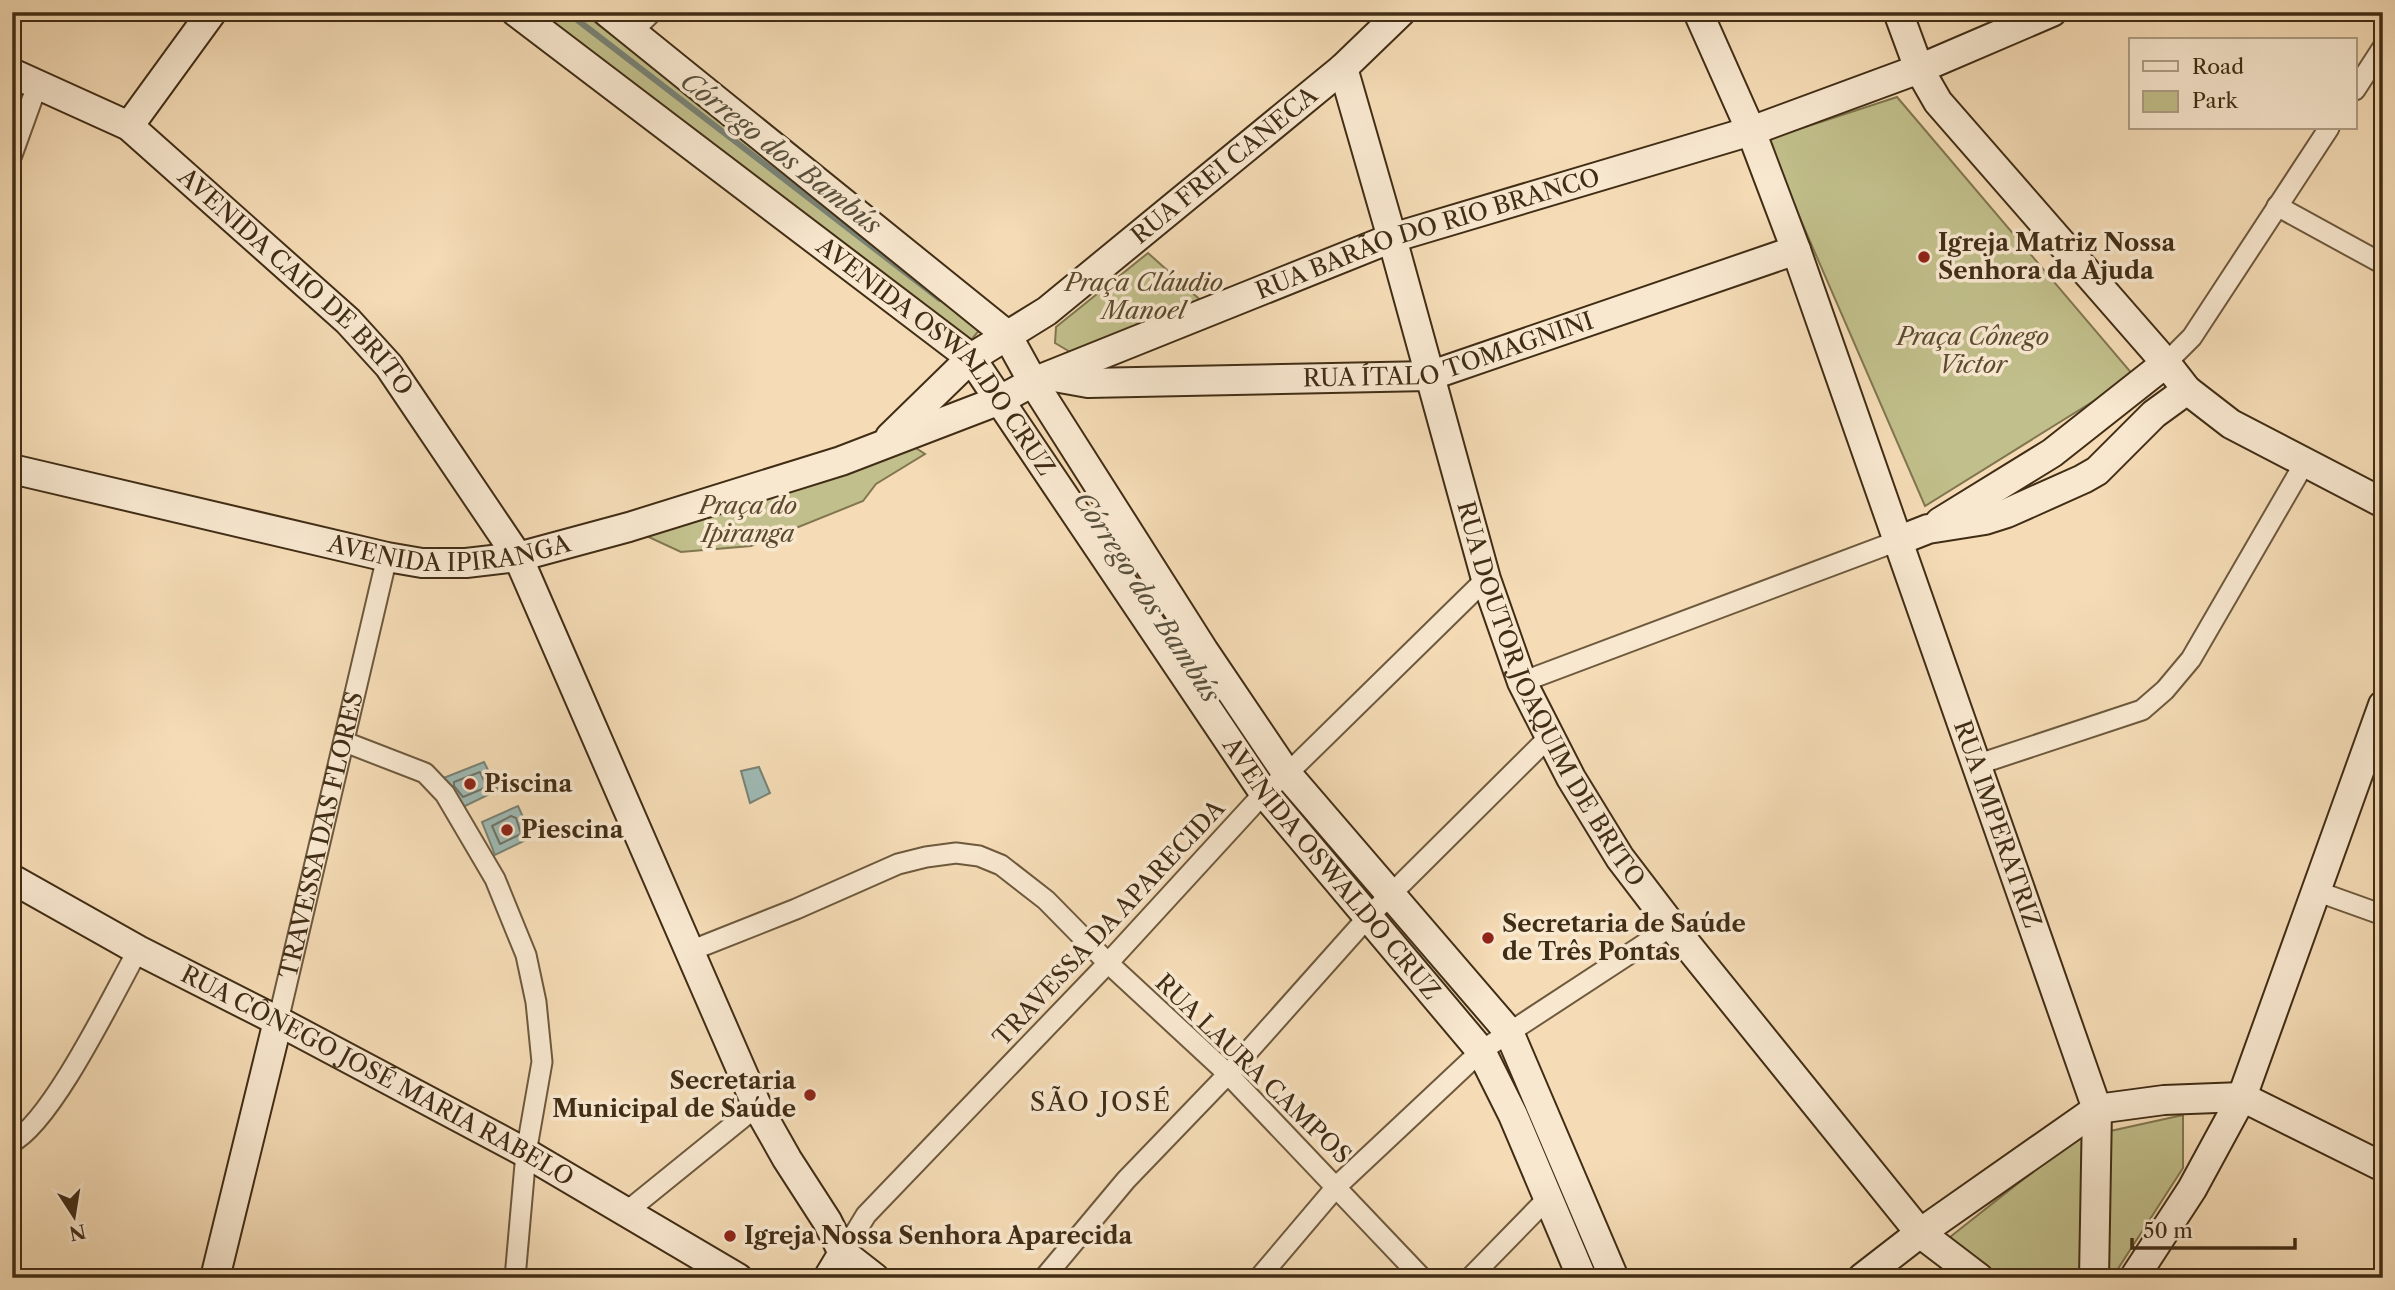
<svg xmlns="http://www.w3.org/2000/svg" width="2395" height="1290" viewBox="0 0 2395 1290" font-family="'Libre Caslon Text',serif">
	<rect width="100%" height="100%" fill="#f5dcb6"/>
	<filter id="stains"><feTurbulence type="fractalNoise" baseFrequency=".00286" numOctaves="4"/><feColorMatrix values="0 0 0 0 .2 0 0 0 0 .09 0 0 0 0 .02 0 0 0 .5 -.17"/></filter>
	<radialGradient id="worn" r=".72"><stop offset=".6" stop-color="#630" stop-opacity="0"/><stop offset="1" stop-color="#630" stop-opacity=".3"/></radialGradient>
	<path fill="#c1bf8b" stroke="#817650" stroke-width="2" d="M 538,12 L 582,12 L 985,323 L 968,344 Z
		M 1897,97 L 2134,376 L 1925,506 L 1766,140 Z
		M 1148,253 L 1207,306 L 1077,356 L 1055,343 L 1056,327 Z
		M 916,448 L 925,454 L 876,484 L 863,501 L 751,546 L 681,552 L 629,528 L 890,452 Z
		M 2183,1115 L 2183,1168 L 2112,1278 L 1986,1278 L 1945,1241 L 2074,1139 Z"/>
	<path fill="#9ebab5" stroke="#798275" stroke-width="2" d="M 484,762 L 498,790 L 461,808 L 441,779 Z
		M 759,767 L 770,793 L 750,803 L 741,771 Z
		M 518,806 L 532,837 L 495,855 L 482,822 Z"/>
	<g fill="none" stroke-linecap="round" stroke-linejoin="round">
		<path stroke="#707465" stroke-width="2" d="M 480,772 L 487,787 L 463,797 L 454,786 L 454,782 Z
			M 511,816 L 516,818 L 521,834 L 500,844 L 492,826 Z"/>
		<path stroke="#798275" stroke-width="6" d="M 567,12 L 940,299"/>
		<g stroke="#6e593d" stroke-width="23">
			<g id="street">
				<path d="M 633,31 L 652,12"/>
				<path d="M 2355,90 L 2383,47"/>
				<path d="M 12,155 L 38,83"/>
				<path d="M 2277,206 L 2383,264"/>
				<path d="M 2166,363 L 2192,337 L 2329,128"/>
				<path d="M 1522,682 L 1900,540"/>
				<path d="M 345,742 L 425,773 L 445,794 L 495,879 L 526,955 L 536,1002 L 542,1062 L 526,1153 L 515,1278"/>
				<path d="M 1976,765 L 2142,710 L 2165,690 L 2191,659 L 2304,464"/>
				<path d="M 2316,891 L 2383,915"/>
				<path d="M 690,951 L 796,909 L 898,864 L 926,857 L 956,853 L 979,856 L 1001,865 L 1046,900 L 1108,963 L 1228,1074 L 1422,1278"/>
				<path id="s1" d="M 278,1021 L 387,557"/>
				<path d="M 12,1142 C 52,1122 114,993 138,950"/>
				<path d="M 625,1213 L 757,1106"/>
				<path d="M 843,1253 L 866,1215 L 1108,963 L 1264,793 L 1287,774 L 1486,579"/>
				<path d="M 1044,1278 L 1126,1180 L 1228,1074 L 1368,917 L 1550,736"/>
				<path d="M 1259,1278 L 1337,1186 L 1481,1051 L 1672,926"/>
				<path d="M 1470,1278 L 1547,1199"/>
			</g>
		</g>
		<g stroke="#412d15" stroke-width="32">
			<g id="secondary">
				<path id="s2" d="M 516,12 L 971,358 L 1264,793 L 1481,1051 L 1513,1115 L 1582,1278"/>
				<path d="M 607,12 L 1007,335 L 1033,382 L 1204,651 L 1287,774 L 1509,1032 L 1614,1278"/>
				<path id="s3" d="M 1698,12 L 1751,131 L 1796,250 L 2097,1109 L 2094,1278"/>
				<path d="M 1898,12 L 1919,69 L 1938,102 L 2166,363 L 2187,390 L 2231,424 L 2383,503"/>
				<path id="s4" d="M 1343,68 L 1392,238 L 1486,579 L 1522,682 L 1571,778 L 1620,858 L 1672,926 L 1920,1233 L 1979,1278"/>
				<path id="s5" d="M 12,73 L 129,126 L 348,321 L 389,366 L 518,557 L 757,1106 L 787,1159 L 827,1221 L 843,1253 L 875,1278"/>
				<path d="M 129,126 L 212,12"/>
				<path id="s6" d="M 1049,376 L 1088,383 L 1429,376 L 1796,250"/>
				<path id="s7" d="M 890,437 L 971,358 L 1047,311 L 1343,68 L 1401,12"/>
				<path id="s8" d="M 12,469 L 387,557 L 422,563 L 466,563 L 518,557 L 629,527 L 841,461 L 1000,400 L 1033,382 L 1392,238 L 1751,131 L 1919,69 L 2052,12"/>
				<path d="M 1940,522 L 2052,453 L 2166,363"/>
				<path d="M 1900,540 L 1928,529 L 1985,520 L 2007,513 L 2083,479 L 2097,471 L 2154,414 L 2187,390"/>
				<path id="s9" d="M 12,879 L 138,950 L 278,1021 L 526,1153 L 738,1278"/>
				<path d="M 215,1278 L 278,1021"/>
				<path d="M 828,1278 L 843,1253"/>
				<path d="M 1862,1278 L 1920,1233 L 2097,1109 L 2164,1100 L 2242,1097 L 2383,1167"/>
				<path d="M 2134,1278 L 2192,1189 L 2242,1097 L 2383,705"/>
			</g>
		</g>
		<use href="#street" stroke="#f8e8d0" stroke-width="19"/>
		<use href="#secondary" stroke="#f8e8d0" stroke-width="28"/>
	</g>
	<g fill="#8f2418" stroke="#f8e8d0" stroke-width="2.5">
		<circle cx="1924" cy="257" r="7"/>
		<circle cx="470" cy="784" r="7"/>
		<circle cx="507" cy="830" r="7"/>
		<circle cx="1488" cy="938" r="7"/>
		<circle cx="810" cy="1095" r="7"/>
		<circle cx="730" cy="1236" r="7"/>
	</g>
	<g text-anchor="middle" stroke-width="7" stroke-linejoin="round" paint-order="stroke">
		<g font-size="24" fill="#412d15" stroke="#f8e8d0">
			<text dy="8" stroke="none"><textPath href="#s7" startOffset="432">RUA FREI CANECA</textPath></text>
			<text dy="8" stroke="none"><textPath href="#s8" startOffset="1484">RUA BARÃO DO RIO BRANCO</textPath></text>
			<text dy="8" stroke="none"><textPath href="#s5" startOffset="357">AVENIDA CAIO DE BRITO</textPath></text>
			<text dy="8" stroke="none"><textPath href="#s6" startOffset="404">RUA ÍTALO TOMAGNINI</textPath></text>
			<text dy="8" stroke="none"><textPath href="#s2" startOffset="546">AVENIDA OSWALDO CRUZ</textPath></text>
			<text dy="8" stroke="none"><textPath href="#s8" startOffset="448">AVENIDA IPIRANGA</textPath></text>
			<text dy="8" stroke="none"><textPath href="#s4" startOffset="662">RUA DOUTOR JOAQUIM DE BRITO</textPath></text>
			<text dy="8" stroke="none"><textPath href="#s3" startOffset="866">RUA IMPERATRIZ</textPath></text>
			<text dy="8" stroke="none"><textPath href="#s1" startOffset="191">TRAVESSA DAS FLORES</textPath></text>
			<text dy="8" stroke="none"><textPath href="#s2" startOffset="1197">AVENIDA OSWALDO CRUZ</textPath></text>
			<text transform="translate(1109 923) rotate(-47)" y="8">TRAVESSA DA APARECIDA</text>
			<text transform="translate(1253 1069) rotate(44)" y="8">RUA LAURA CAMPOS</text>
			<text dy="8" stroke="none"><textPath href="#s9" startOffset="415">RUA CÔNEGO JOSÉ MARIA RABELO</textPath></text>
		</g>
		<g font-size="24" font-weight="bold" fill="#412d15" stroke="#f8e8d0" text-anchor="start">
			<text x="1938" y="251">Igreja Matriz Nossa<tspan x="1938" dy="28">Senhora da Ajuda</tspan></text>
			<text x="484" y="792">Piscina</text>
			<text x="521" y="838">Piescina</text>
			<text x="1502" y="932">Secretaria de Saúde<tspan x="1502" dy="28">de Três Pontas</tspan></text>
			<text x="796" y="1089" text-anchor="end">Secretaria<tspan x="796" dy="28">Municipal de Saúde</tspan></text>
			<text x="744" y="1244">Igreja Nossa Senhora Aparecida</text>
		</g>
		<g font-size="24" font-style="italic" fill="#5b4a2d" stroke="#f8e8d0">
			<text x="1144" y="291">Praça Cláudio<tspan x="1144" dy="28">Manoel</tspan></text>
			<text x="1973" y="345">Praça Cônego<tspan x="1973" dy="28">Victor</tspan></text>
			<text x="748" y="514">Praça do<tspan x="748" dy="28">Ipiranga</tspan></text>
		</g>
		<g font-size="26" font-style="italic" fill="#58503d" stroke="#f8e8d0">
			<text transform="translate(781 153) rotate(38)" y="9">Córrego dos Bambús</text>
			<text transform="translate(1147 597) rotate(57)" y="9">Córrego dos Bambús</text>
		</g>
		<g font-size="26" letter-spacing="2" fill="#412d15" stroke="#f8e8d0">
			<text x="1101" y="1111">SÃO JOSÉ</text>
		</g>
	</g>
	<rect width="2395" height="1290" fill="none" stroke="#f5dcb6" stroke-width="42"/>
	<rect x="14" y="14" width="2367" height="1262" fill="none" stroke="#412d15" stroke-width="3.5"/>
	<rect x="21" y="21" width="2353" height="1248" fill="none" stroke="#412d15" stroke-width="2"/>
	<rect x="2129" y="38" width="228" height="91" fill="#f8e8d0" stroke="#af9d85" stroke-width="2"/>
	<rect x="2143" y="61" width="35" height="10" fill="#f8e8d0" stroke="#af9d85" stroke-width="2"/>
	<text x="2192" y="74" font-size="21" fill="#412d15">Road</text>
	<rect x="2143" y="91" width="35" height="21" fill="#c1bf8b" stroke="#af9d85" stroke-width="2"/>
	<text x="2192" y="108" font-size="21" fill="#412d15">Park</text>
	<g transform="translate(74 1216) rotate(168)" stroke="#f8e8d0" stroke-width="5" paint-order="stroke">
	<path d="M0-5L12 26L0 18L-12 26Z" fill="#412d15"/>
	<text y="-10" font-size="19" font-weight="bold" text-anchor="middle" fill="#412d15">N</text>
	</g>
	<path d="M2132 1238v10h163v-10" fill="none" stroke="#412d15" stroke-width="3.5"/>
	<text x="2143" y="1238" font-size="21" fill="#412d15" stroke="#f8e8d0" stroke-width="5" paint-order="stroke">50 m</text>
	<rect width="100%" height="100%" filter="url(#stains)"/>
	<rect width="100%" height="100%" fill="url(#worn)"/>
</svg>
